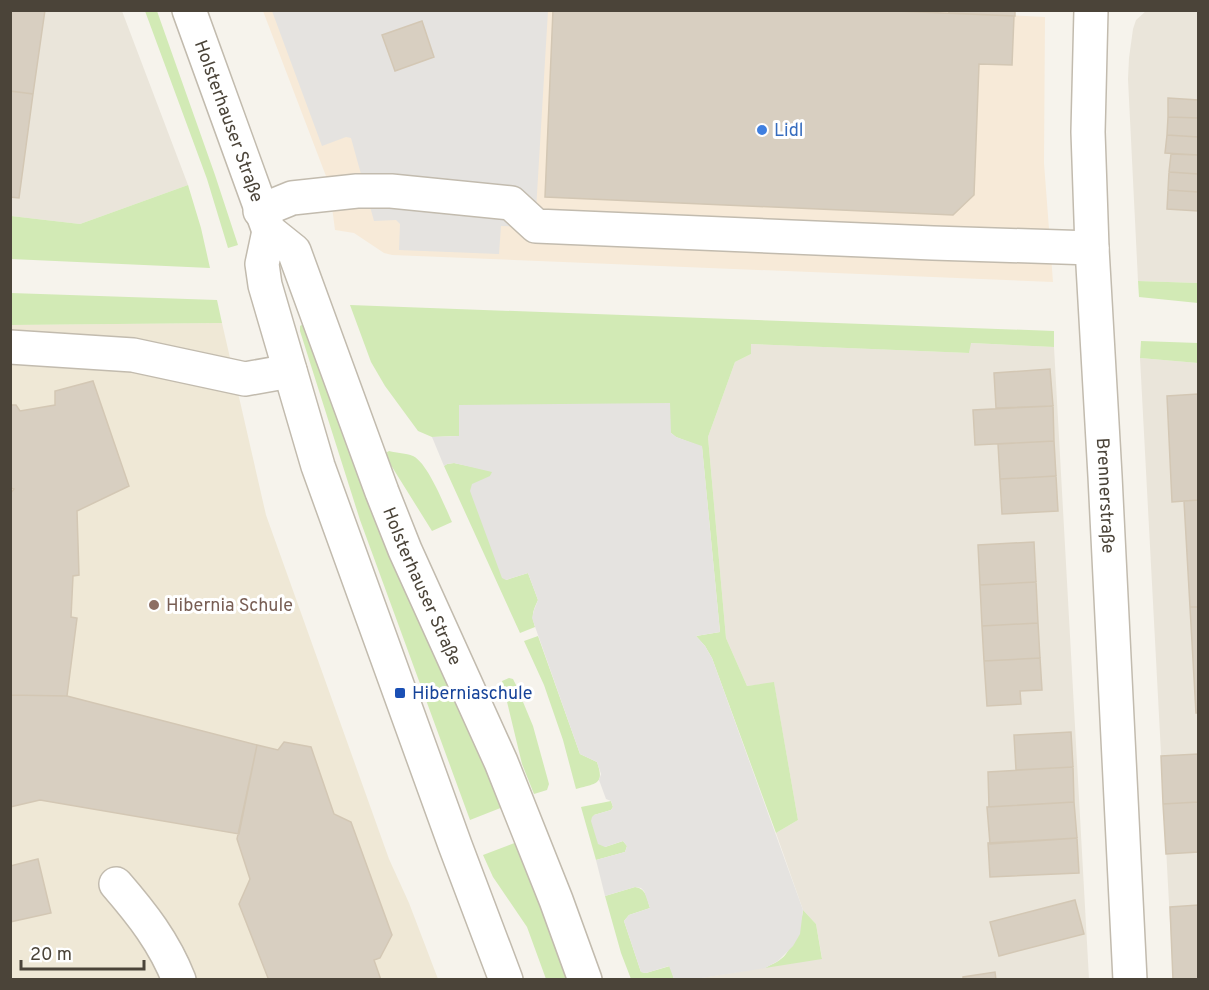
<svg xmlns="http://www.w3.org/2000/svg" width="1209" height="990" viewBox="0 0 1209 990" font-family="Overpass,sans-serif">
	<rect width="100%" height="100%" fill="#f6f3ec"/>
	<path fill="#eae5da" d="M 11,11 L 122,11 L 188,185 L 80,224 L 11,216 Z
		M 1146,11 L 1198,11 L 1198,283 L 1138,281 L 1128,79 L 1129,58 L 1133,29 L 1136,20 Z
		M 970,343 L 1054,347 L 1089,979 L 689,980 L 822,958 L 816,924 L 803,910 L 776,833 L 798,820 L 774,683 L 747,686 L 726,638 L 708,437 L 735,362 L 751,354 L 750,344 L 969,353 Z
		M 1140,358 L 1198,363 L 1198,979 L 1173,979 Z"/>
	<path fill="#f7ead8" d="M 912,10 L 1045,17 L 1044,163 L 1053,282 L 392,255 L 384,253 L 354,233 L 335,230 L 329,184 L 263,11 Z"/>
	<path fill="#efe8d6" d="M 222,323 L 266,515 L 389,859 L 409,903 L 438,979 L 11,979 L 10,325 Z"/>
	<path fill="#d2eab5" d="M 145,11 L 157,11 L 215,175 L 238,245 L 228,248 L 207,179 Z
		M 188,185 L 201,228 L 210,268 L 11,259 L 11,216 L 80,224 Z
		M 1138,281 L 1198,283 L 1198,303 L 1139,297 Z
		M 11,293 L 217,300 L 222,323 L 11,325 Z
		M 350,305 L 1054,331 L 1054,347 L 971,343 L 969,353 L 751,344 L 751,354 L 735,362 L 708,437 L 726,638 L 747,686 L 774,682 L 798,820 L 776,833 L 712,658 L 705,646 L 696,636 L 720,632 L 702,447 L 676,437 L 671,433 L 459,406 L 459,436 L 432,437 L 418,431 L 385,386 L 371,362 Z
		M 303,324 L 308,324 L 503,807 L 470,820 L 360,520 L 300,331 L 300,326 Z
		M 1141,341 L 1198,343 L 1198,363 L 1140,358 Z
		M 389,451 C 397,453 406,453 413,456 C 428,463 445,507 452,522 L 432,531 L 384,454 Z
		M 454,463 L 492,471 L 492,475 L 490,476 L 506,580 L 528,573 L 538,600 C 533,611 531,615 535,627 L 520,633 L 444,466 L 447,464 Z
		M 538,636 L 580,754 L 597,762 C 605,785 596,783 576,789 L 563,740 L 544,685 L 524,641 Z
		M 509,678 L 513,679 L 516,685 L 533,726 L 549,784 L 547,790 L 534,794 L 522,764 L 502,681 Z
		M 611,801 L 613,807 L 611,810 L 594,815 L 605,847 L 623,841 L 627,846 L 625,852 L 596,860 L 581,807 Z
		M 517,842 L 567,979 L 546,979 L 527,927 L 493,877 L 483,855 Z
		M 635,887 C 647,889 647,899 650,908 L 629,915 L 624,921 L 641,972 L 646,973 L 670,966 L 674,979 L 631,979 L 621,953 L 605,896 Z
		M 803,910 L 816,924 L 822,959 L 765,968 C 772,964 781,961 786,954 C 793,944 802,922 803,910 Z"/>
	<path fill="#e5e3e0" d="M 272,11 L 548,11 L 535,227 L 501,226 L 499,254 L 399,250 L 400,224 L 396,220 L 374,221 L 351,138 L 346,137 L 322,146 Z
		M 670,403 L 671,433 L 676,437 L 702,446 L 720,632 L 696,636 L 705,646 L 712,658 L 803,910 L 800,934 L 793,946 L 778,961 L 765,968 L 689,980 L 674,979 L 669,966 L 646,973 L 641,972 L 624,921 L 629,915 L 650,908 L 644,891 L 641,888 L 635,887 L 605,896 L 596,860 L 625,852 L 627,846 L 623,841 L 605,847 L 598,844 L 591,821 L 592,817 L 594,815 L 611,810 L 613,807 L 611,801 L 606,799 L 599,780 L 601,774 L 597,762 L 580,754 L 532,618 L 534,610 L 538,600 L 528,573 L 506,580 L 502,578 L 470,491 L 472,484 L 490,476 L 492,472 L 454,463 L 447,464 L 444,466 L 432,437 L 459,436 L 459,405 Z"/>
	<path fill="#d8cfc1" stroke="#d3c7b4" stroke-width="1.5" d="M 10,10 L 45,10 L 33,94 L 10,91 Z
		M 553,10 L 872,10 L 1014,16 L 1012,65 L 979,64 L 974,195 L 953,215 L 545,197 Z
		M 949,10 L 1015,10 L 1015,16 L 949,13 Z
		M 422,21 L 434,57 L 395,71 L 382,35 Z
		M 10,91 L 33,94 L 19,198 L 10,197 Z
		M 1168,98 L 1198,100 L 1198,118 L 1168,117 Z
		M 1168,117 L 1198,118 L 1198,137 L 1167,135 Z
		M 1167,135 L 1198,137 L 1198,155 L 1165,153 Z
		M 1171,154 L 1198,155 L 1198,174 L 1169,172 Z
		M 1169,172 L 1198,174 L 1198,192 L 1168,190 Z
		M 1168,190 L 1198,192 L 1198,211 L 1167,209 Z
		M 1050,369 L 1053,406 L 996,408 L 994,373 Z
		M 93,381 L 129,486 L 77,511 L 79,575 L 73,576 L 71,617 L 77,618 L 67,696 L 10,695 L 10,494 L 14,489 L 10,488 L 10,405 L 16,405 L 20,411 L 55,405 L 55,391 Z
		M 1198,394 L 1198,500 L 1172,502 L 1167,396 Z
		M 1053,406 L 1054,441 L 975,445 L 973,410 Z
		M 1054,441 L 1056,476 L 1000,479 L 998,444 Z
		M 1056,476 L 1058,511 L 1002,514 L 1000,479 Z
		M 1198,500 L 1198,607 L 1190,607 L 1184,501 Z
		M 1034,542 L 1036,582 L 980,585 L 978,545 Z
		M 1036,582 L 1038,623 L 982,626 L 980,585 Z
		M 1190,607 L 1198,607 L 1198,713 L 1196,713 Z
		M 1038,623 L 1040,658 L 984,661 L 982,626 Z
		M 1040,658 L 1042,690 L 1020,691 L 1021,704 L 987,706 L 984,661 Z
		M 10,695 L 67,696 L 257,745 L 239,834 L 40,800 L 10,807 Z
		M 1071,732 L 1073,767 L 1016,770 L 1014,735 Z
		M 284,742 L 311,747 L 334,814 L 351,822 L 392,935 L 380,958 L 374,960 L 381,980 L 263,980 L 268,978 L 239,904 L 250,879 L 237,839 L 257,745 L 278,750 Z
		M 1198,754 L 1198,802 L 1163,804 L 1161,756 Z
		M 1073,767 L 1074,802 L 989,807 L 988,772 Z
		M 1074,802 L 1077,838 L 990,844 L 987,807 Z
		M 1198,802 L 1198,852 L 1166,854 L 1163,804 Z
		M 1077,838 L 1079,873 L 990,877 L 988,843 Z
		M 38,859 L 51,913 L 10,922 L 10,866 Z
		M 1075,900 L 1084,934 L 999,956 L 990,922 Z
		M 1198,905 L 1198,980 L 1173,980 L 1170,907 Z
		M 995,972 L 996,980 L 963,980 L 963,977 Z"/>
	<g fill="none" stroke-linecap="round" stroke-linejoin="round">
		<g stroke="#c2bbae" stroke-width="36">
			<g id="minor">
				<path id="s1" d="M 189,10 L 269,231 L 294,251 L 382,492 L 405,550 L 501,762 L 556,900 L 585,980"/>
				<path id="s2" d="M 1091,10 L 1088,132 L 1092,248 L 1105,476 L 1130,980"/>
				<path d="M 260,211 L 292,198 L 357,191 L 391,191 L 511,203 L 536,226 L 933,243 L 1092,248"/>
				<path d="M 269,231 L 262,264 L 265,285 L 318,466 L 455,845 L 506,980"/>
				<path d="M 10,347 L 133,355 L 245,379 L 290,371"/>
				<path d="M 116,884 C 142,914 164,942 179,980"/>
			</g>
		</g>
		<use href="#minor" stroke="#fff" stroke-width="33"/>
	</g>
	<circle fill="#3f7fe0" stroke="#fff" stroke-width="2" cx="762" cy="130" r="6"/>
	<circle fill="#8d6e63" stroke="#fff" stroke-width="2" cx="154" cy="605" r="6"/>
	<rect fill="#1a4fb4" stroke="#fff" stroke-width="2" x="394" y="687" width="12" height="12" rx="3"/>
	<g text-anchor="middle" stroke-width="6" stroke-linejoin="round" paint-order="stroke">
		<g font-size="18" fill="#4b4439" stroke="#fff">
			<text dy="6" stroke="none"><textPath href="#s1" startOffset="118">Holsterhauser Straße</textPath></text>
			<text dy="6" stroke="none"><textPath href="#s2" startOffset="486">Brennerstraße</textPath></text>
			<text dy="6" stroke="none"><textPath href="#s1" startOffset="626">Holsterhauser Straße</textPath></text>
		</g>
		<g font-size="18" fill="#366cbe" stroke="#fff" text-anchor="start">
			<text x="774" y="136">Lidl</text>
		</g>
		<g font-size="18" fill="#785e54" stroke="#fff" text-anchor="start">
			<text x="166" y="611">Hibernia Schule</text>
		</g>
		<g font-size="18" fill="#164399" stroke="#fff" text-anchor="start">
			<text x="412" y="699">Hiberniaschule</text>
		</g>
	</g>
	<rect width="1209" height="990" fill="none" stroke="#4b4439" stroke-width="24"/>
	<path d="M21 960v9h123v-9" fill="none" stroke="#4b4439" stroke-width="3"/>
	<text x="30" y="960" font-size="18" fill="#4b4439" stroke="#ffffff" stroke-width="4.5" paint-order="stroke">20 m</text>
</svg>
